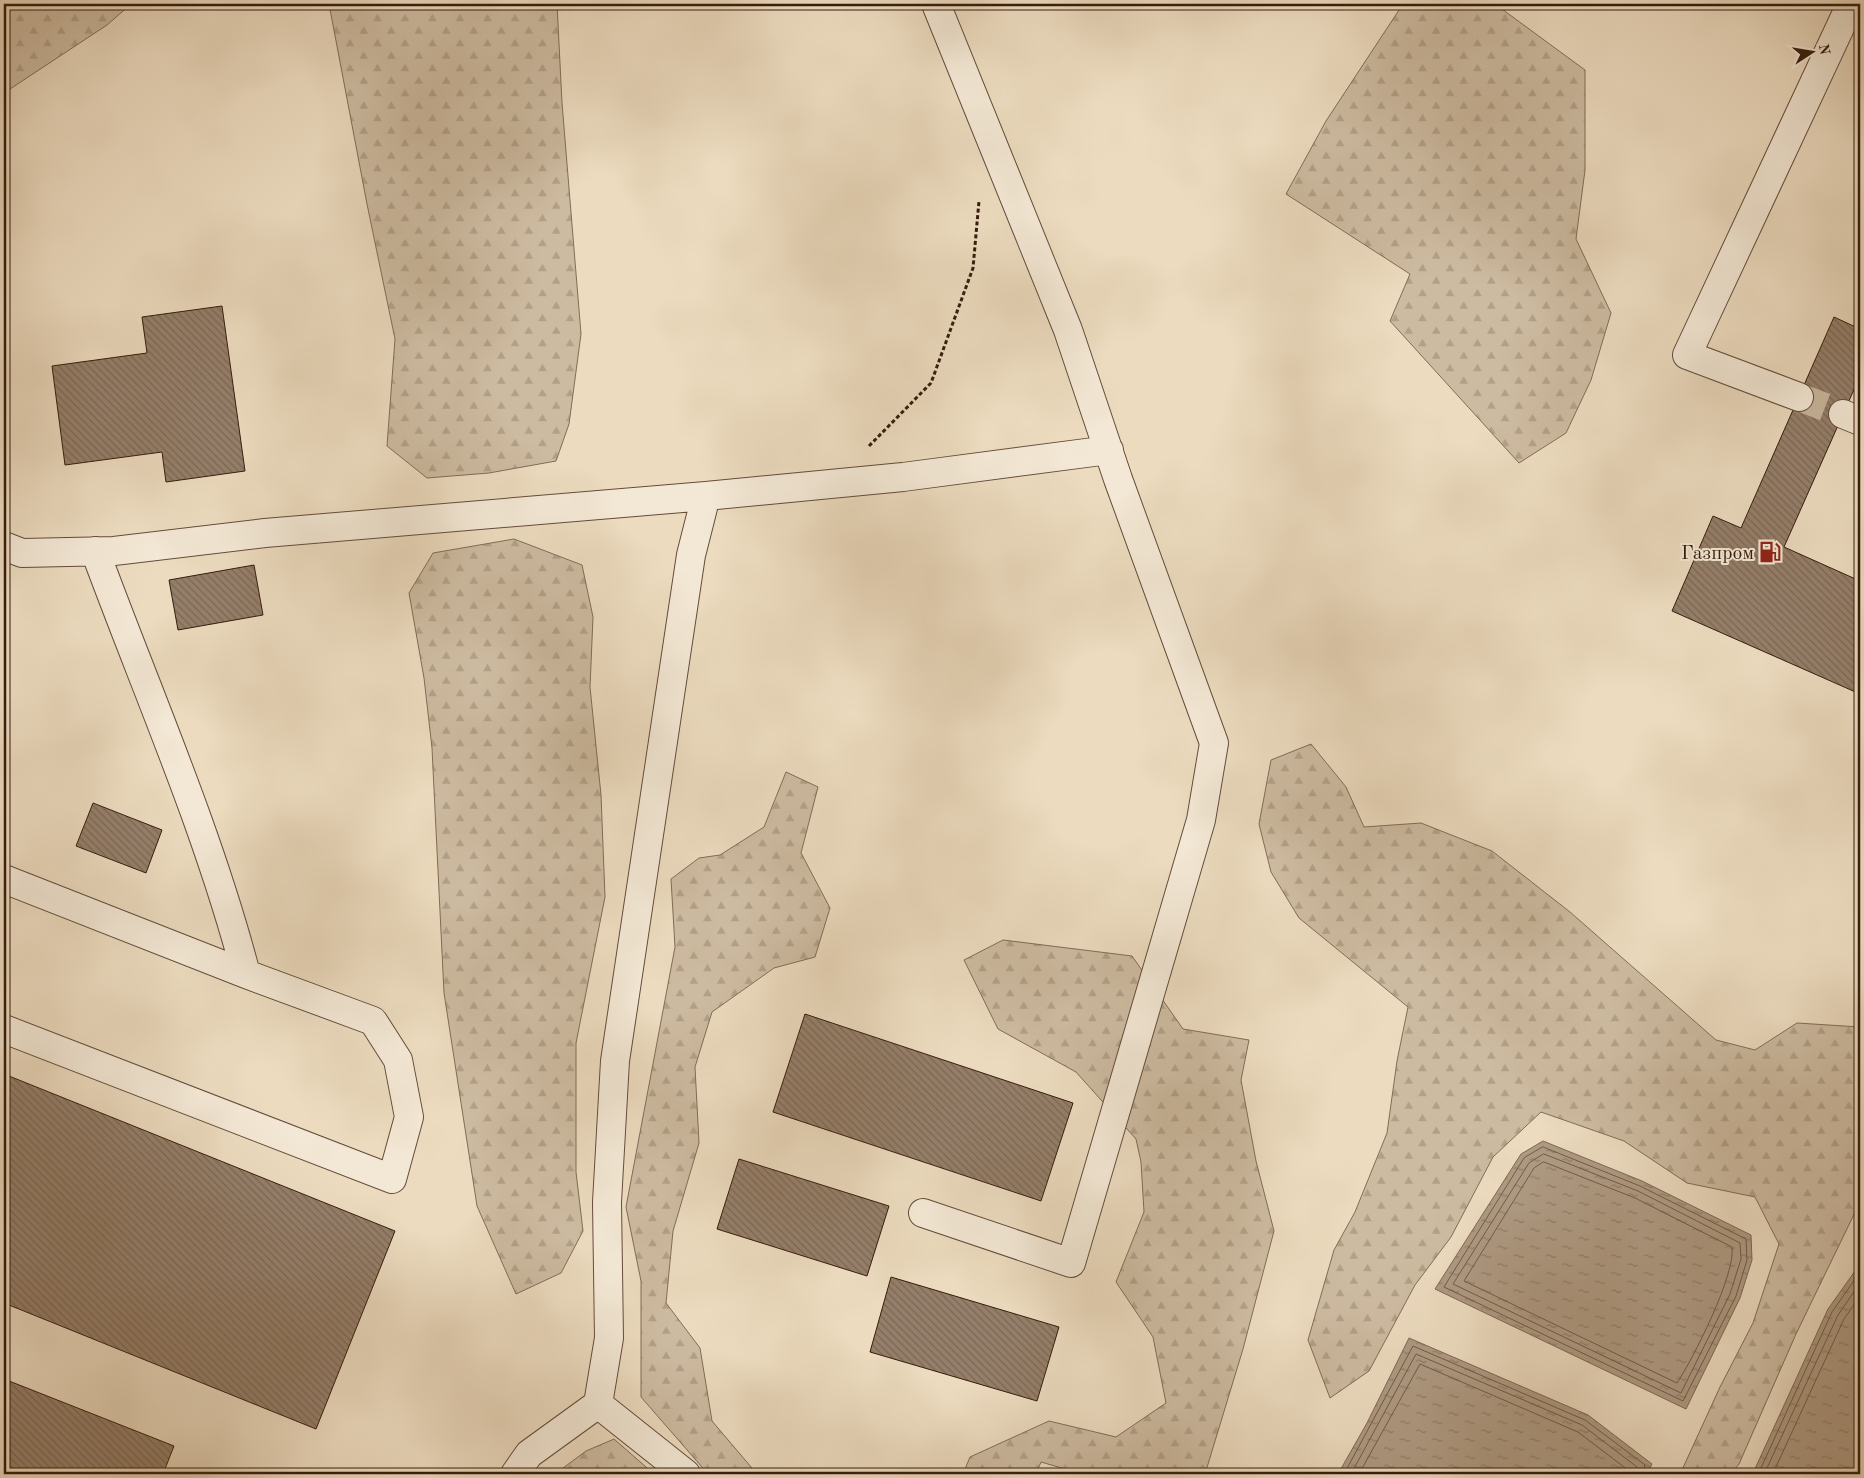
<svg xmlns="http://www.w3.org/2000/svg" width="1864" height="1478" viewBox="0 0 1864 1478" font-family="'Old Standard TT',serif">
	<defs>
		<pattern id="forest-firs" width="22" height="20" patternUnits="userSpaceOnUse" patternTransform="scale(1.25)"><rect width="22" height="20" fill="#cdbba1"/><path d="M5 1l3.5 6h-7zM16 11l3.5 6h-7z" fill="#b1a089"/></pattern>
		<pattern id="water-ripples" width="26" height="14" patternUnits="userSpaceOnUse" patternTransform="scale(1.25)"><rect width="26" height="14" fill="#ae9a82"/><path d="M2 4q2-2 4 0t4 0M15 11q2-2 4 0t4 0" fill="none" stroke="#8e7d69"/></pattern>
		<pattern id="building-back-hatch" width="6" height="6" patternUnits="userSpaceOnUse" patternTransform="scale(1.25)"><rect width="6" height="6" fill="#957f6a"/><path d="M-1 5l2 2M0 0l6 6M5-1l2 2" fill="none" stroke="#7a6756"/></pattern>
	</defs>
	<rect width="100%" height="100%" fill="#ecdbbf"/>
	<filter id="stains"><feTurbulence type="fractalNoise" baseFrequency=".004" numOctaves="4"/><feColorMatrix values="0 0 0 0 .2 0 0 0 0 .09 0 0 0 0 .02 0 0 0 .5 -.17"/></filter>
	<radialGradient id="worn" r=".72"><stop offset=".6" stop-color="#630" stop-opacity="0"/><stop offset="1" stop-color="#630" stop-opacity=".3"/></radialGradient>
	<path fill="url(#forest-firs)" stroke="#826c57" d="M 4,4 L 131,4 L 107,25 L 4,93 Z
		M 329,4 L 557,4 L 562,103 L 581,334 L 569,424 L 556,461 L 489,473 L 427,478 L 387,446 L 395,339 L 367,204 Z
		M 1403,4 L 1495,4 L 1585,70 L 1585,170 L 1576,239 L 1611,313 L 1591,380 L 1566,433 L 1519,463 L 1390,321 L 1410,274 L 1286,194 L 1326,121 Z
		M 514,539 L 582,565 L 593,617 L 590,687 L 601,795 L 605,897 L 576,1043 L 576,1172 L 583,1231 L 561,1273 L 516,1294 L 477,1206 L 444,993 L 432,748 L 424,678 L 409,593 L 433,553 Z
		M 1311,744 L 1346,787 L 1364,827 L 1421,823 L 1492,851 L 1570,912 L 1716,1040 L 1755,1050 L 1797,1023 L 1860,1027 L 1860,1202 L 1796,1334 L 1739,1464 L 1731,1474 L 1684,1474 L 1682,1470 L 1720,1387 L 1753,1323 L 1779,1244 L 1755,1197 L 1687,1183 L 1624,1141 L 1541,1112 L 1493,1157 L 1451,1237 L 1415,1285 L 1369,1371 L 1330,1398 L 1308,1340 L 1334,1250 L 1355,1212 L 1387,1133 L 1397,1061 L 1408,1007 L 1299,918 L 1271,872 L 1259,824 L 1271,760 Z
		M 786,772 L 818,787 L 801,853 L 830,908 L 815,957 L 774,968 L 712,1012 L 695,1067 L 699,1143 L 673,1231 L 666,1303 L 700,1348 L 712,1421 L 757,1474 L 708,1474 L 641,1397 L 641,1281 L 626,1207 L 675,947 L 671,879 L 699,858 L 720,855 L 764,827 Z
		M 1003,940 L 1132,956 L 1183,1029 L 1249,1040 L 1241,1080 L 1256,1161 L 1274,1231 L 1243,1349 L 1205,1474 L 1082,1474 L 1041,1462 L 1036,1474 L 963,1474 L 970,1457 L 1049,1421 L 1116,1437 L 1166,1403 L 1153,1337 L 1116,1282 L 1144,1212 L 1141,1162 L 1136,1139 L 1076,1072 L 998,1029 L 964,960 Z
		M 614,1439 L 654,1474 L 555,1474 L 586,1451 Z"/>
	<path fill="url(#water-ripples)" stroke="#7e6853" d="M 1543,1141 L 1642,1181 L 1751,1235 L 1752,1260 L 1740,1298 L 1686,1409 L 1435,1289 L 1521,1154 Z
		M 1860,1264 L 1860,1474 L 1760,1474 L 1754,1471 L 1828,1309 Z
		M 1409,1338 L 1588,1415 L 1652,1464 L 1647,1474 L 1338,1474 L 1367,1423 Z"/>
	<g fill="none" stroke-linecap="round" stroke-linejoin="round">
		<path stroke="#725b48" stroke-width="1" d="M 1543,1147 L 1640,1186 L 1746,1239 L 1747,1260 L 1736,1296 L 1683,1401 L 1444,1287 L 1524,1158 Z
			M 1544,1154 L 1638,1191 L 1740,1243 L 1741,1259 L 1730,1294 L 1681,1393 L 1453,1284 L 1529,1163 Z
			M 1544,1162 L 1635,1198 L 1732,1247 C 1736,1274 1693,1359 1677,1383 L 1464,1281 L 1534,1168 Z
			M 1344,1474 L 1413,1346 L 1585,1420 L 1645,1465 L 1643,1474
			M 1351,1474 L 1416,1354 L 1582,1425 L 1637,1467 L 1637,1474
			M 1359,1474 L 1420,1364 L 1578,1432 L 1628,1470 L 1629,1474
			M 1761,1474 L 1761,1468 L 1832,1312 L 1860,1272
			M 1767,1474 L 1767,1468 L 1838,1315 L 1860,1283
			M 1775,1474 L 1775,1469 L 1844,1319 L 1860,1296"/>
	</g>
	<path fill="url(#building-back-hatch)" stroke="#361c0d" d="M 222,306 L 245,471 L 166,482 L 162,452 L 65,465 L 52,366 L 147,353 L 142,317 Z
		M 1834,317 L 1860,329 L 1860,376 L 1784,547 L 1860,581 L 1860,694 L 1672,611 L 1713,516 L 1741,528 Z
		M 254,565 L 263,615 L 178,630 L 169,580 Z
		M 93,803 L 162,830 L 146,873 L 76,846 Z
		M 805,1014 L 1073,1103 L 1041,1201 L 773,1112 Z
		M 4,1074 L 395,1231 L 316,1429 L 4,1303 Z
		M 739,1159 L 889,1206 L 867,1276 L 717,1229 Z
		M 891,1277 L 1059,1327 L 1037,1401 L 870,1352 Z
		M 4,1379 L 174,1446 L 163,1474 L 4,1474 Z"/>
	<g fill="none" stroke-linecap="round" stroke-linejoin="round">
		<path stroke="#c8b59b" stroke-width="28" stroke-dasharray="28 14" stroke-linecap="butt" d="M 1799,397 L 1843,414"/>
		<g stroke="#644c3a" stroke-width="30">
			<path id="minor" d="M 1799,397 L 1687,355 L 1851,4
				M 1843,414 L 1860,421
				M 4,546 L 22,553 L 114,551 L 265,533 L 706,496 L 903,477 L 1109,450
				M 95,551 C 147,692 208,829 246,974
				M 4,879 L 246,974 L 373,1021 L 398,1060 L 409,1117 L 392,1179 L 4,1029
				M 923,1213 L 1071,1263 L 1201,820 L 1214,743 L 1118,479 L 1068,330 L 936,4
				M 598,1404 L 686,1474
				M 515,1474 L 529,1454 L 598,1404 L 609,1338 L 607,1202 L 615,1061 L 691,555 L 706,496"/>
		</g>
		<path stroke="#361c0d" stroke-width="3" stroke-dasharray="4 2.5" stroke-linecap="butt" d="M 869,446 L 931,383 L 973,268 L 979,201"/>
		<use href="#minor" stroke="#f3e8d5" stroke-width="28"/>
	</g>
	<defs>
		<g id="fuel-bare" transform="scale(1.725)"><path d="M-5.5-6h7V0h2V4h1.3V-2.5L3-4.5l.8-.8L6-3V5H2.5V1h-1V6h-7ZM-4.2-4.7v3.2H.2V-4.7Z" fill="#8f2418" stroke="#f3e8d5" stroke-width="2.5" paint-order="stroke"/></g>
	</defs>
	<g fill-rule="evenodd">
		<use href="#fuel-bare" x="1770" y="552"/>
	</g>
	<g text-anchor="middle" stroke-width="4" stroke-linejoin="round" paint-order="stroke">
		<g font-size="20" fill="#361c0d" stroke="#f3e8d5" text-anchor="end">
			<text x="1754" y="559">Газпром</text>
		</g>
	</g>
	<rect width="1864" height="1478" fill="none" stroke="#ecdbbf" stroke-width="20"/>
	<rect x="5" y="5" width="1854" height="1468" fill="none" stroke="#361c0d" stroke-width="2.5"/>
	<rect x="10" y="10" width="1844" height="1458" fill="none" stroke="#361c0d"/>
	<g transform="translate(1812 52) rotate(78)" stroke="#f3e8d5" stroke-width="4" paint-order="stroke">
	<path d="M0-4L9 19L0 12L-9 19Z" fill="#361c0d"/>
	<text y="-8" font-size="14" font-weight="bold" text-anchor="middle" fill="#361c0d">N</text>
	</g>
	<rect width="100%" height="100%" filter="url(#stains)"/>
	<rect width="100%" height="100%" fill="url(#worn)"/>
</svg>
